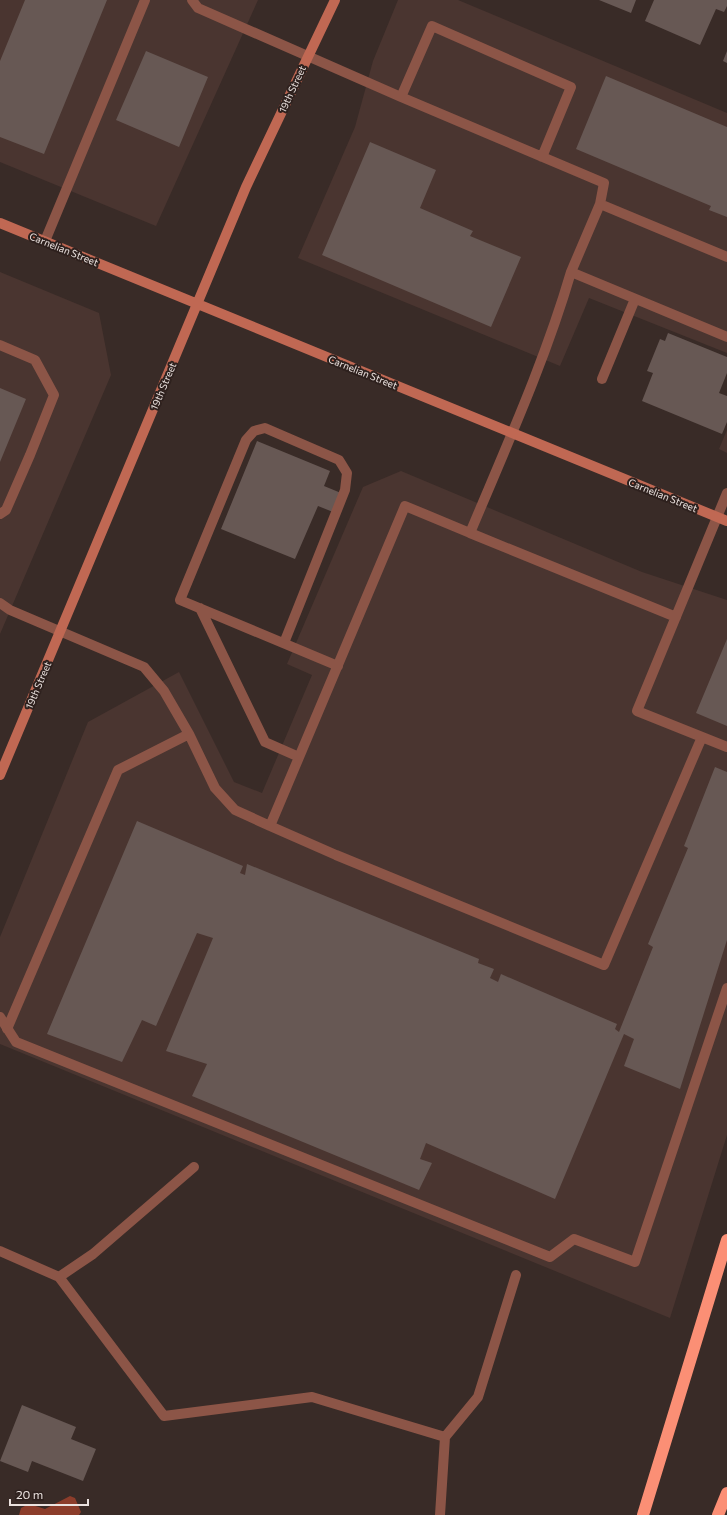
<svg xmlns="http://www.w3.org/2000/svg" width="727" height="1515" viewBox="0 0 727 1515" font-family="Commissioner,sans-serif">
	<rect width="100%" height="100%" fill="#392b27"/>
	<path fill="#4a3530" d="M 0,0 L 258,0 L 156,226 L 0,162 Z
		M 398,0 L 458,0 L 727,113 L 727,353 L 589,298 L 560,366 L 298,258 L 355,127 L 373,61 Z
		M 0,272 L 99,313 L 111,375 L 0,634 Z
		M 727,430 L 727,453 L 719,449 Z
		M 401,471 L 642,572 L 727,600 L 727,1135 L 670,1318 L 0,1044 L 0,937 L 88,722 L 179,672 L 234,782 L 262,793 L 312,675 L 287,664 L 363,487 Z"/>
	<path fill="#8c3d2b" d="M 70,1496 L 75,1498 L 81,1512 L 79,1515 L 19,1515 L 21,1508 L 29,1504 L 45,1509 Z"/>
	<path fill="#675854" d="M 25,0 L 107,0 L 44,154 L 0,137 L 0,61 Z
		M 599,0 L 636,0 L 631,13 Z
		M 654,0 L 727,0 L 727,6 L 724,12 L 716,9 L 700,45 L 645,21 Z
		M 146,51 L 208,77 L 179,147 L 116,120 Z
		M 727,51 L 727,63 L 723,61 Z
		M 606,76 L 727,127 L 727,217 L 709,210 L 711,206 L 576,149 Z
		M 370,142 L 436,170 L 420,208 L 473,231 L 470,236 L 521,257 L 491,327 L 322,255 Z
		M 668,333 L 727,357 L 727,373 L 719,393 L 727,396 L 727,422 L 722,434 L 642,401 L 653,373 L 647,371 L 660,339 L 665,341 Z
		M 0,388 L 26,399 L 0,462 Z
		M 257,441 L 330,471 L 324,486 L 341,493 L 333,512 L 318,506 L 295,559 L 221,529 Z
		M 727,639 L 727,726 L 696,713 Z
		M 715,767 L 727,772 L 727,940 L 680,1089 L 624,1066 L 634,1039 L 624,1034 L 555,1199 L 426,1143 L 420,1159 L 432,1163 L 419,1190 L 192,1096 L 207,1064 L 166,1051 L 213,938 L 197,933 L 156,1026 L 142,1020 L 122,1062 L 47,1034 L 137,821 L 243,866 L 240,873 L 245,875 L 247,864 L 479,959 L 478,963 L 494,969 L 490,978 L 498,982 L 501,974 L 617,1024 L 615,1029 L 619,1032 L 653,947 L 648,944 L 688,848 L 684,846 Z
		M 22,1405 L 76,1427 L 71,1439 L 96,1449 L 83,1481 L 32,1461 L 28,1472 L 0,1461 Z"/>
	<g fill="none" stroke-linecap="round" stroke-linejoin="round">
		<path stroke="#8c5547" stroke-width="10" d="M 192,0 L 198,8 L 401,97 L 604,183 L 600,204 L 727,257
			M 401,97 L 432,26 L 571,87 L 542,157
			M 45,241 L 145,0
			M 571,272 L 600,204
			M 727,337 L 571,272 C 545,361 506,447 470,533 L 405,506 L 270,826 L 336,855 L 604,965 L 702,737 L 727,747
			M 0,345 L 35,360 L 54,395 L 30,455 L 6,510 L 0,514
			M 602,379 L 635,299
			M 470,533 L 676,617
			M 0,603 L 10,610 L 144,667 L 164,691 L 189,734 L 215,788 L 235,810 L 270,826
			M 200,608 L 265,742 L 299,757
			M 284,643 L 345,490 L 347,473 L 339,460 L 265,428 L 254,431 L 246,440 L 180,600 L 338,666
			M 702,737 L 637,711 L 727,493
			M 0,1017 L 16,1042 L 550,1257 L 574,1239 L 635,1262 L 727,988
			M 7,1029 L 118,770 L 189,734
			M 0,1251 L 59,1277 L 164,1416 L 312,1397 L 445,1437
			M 59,1277 L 93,1254 L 194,1167
			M 440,1515 L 445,1437 L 478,1397 L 516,1275"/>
		<path stroke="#c06853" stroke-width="10" d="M 0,223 L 727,521
			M 0,775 L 246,187 L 335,0"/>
		<path stroke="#fb8f75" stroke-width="12" d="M 643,1515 L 727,1240
			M 718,1515 L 727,1493"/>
	</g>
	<g text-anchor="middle" stroke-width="4" stroke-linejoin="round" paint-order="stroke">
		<g font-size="10" fill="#ebe2df" stroke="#2e211e">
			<text transform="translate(292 89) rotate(-65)" y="4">19th Street</text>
			<text transform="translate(64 249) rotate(22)" y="4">Carnelian Street</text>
			<text transform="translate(363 372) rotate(22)" y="4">Carnelian Street</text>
			<text transform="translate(163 386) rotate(-67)" y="4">19th Street</text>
			<text transform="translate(663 495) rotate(22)" y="4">Carnelian Street</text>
			<text transform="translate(38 685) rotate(-67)" y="4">19th Street</text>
		</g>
	</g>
	<path d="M10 1499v6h78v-6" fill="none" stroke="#ebe2df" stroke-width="2"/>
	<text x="16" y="1499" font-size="12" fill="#ebe2df" stroke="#2e211e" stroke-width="3" paint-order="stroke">20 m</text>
</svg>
